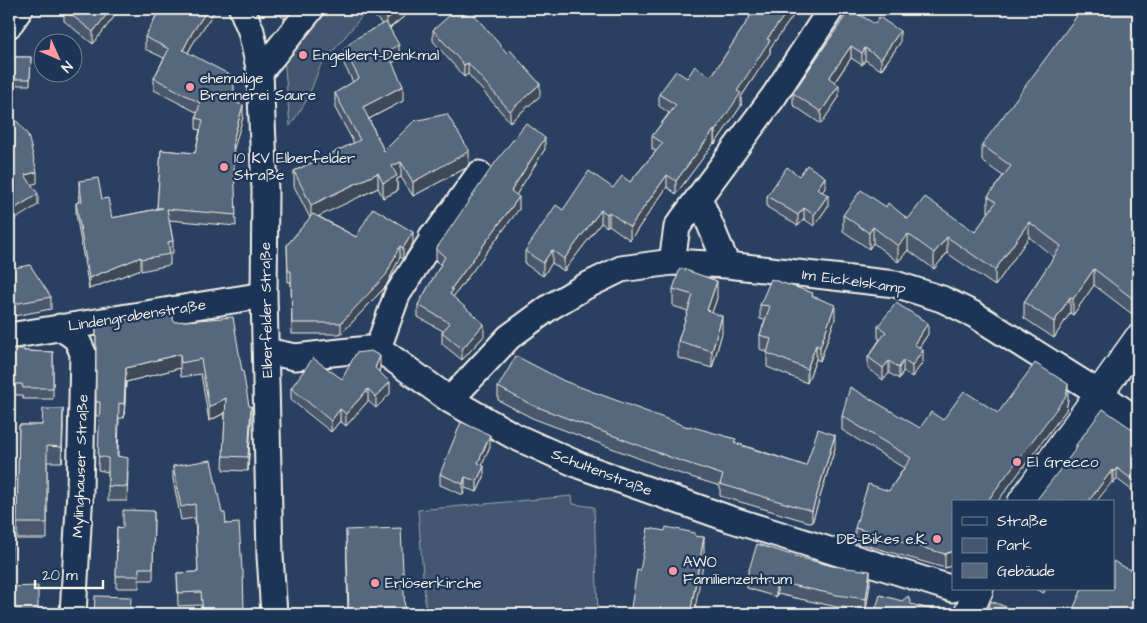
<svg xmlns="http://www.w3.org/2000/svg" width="1147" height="623" viewBox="0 0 1147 623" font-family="'Architects Daughter',sans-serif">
	<rect width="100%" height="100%" fill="#2a4060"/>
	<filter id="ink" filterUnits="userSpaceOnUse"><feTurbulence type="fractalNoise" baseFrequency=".02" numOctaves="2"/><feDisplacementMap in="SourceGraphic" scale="10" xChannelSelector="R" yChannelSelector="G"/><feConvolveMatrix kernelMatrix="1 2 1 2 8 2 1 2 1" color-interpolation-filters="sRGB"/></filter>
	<g filter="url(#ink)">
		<path fill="#445771" stroke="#9ca4ac" d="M 323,9 L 368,9 L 320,67 L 307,100 L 290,126 L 284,57 Z
			M 572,496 L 573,504 L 594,507 L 598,614 L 426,614 L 418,510 Z"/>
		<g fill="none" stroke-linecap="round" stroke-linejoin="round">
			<g stroke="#f4f1e8" stroke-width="29">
				<path id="minor" d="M 242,9 L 251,31 L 260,72 L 265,191 L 264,295 L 270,556 L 274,614
					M 9,25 L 20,9
					M 260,72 L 311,9
					M 699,198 L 727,265
					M 434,237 L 479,174
					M 672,262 L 677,227 L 774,96 L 831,9
					M 60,327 L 76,338 L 83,353 L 80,491 L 73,614
					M 9,336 L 264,295
					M 378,348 L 397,295 L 434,237 L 432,236
					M 266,351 L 295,357 L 378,348 L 450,400 L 514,436 L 581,466 L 730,519 L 953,589
					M 450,400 L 509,337 L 550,307 L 584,287 L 621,269 L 672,262 L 727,265 L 895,284 L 942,299 L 975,315 L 1099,393 L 1138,421"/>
			</g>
			<g stroke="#f4f1e8" stroke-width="31">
				<path id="secondary" d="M 1022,502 L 1138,339
					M 968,614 L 979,589"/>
			</g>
			<use href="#minor" stroke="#1d3557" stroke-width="25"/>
			<use href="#secondary" stroke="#1d3557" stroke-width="28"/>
		</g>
		<path fill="#4a596c" stroke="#f4f1e8" d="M 64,9 L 120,9 L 93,44 L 64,21 Z
			M 149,9 L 216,9 L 192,45 L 188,53 L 234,102 L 243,117 L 233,150 L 236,226 L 169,220 L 173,241 L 173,253 L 170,253 L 170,265 L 141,271 L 141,269 L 89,289 L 76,214 L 76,203 L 80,201 L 79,192 L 79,181 L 102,199 L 112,218 L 157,209 L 161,150 L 195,153 L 200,130 L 196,129 L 196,118 L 198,113 L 154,90 L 154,78 L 164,58 L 145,49 L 145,37 L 157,14 Z
			M 271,9 L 293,9 L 285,19 Z
			M 372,9 L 411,9 L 411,11 L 390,28 L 399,59 L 392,63 L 403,101 L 369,119 L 384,151 L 469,164 L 466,168 L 413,196 L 401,177 L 397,179 L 397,191 L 383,198 L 378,188 L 318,216 L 356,237 L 413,243 L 403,259 L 400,257 L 386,286 L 341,334 L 292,334 L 291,282 L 288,282 L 287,245 L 310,218 L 294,186 L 294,171 L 354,143 L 335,108 L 335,93 L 353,82 L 344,64 L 344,49 L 382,24 L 372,14 Z
			M 748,9 L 798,9 L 770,48 L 770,53 L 741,97 L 741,106 L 715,144 L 714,143 L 676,194 L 667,187 L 630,240 L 609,225 L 607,227 L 601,223 L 564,271 L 552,263 L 543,276 L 525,264 L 525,251 L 563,210 L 630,182 L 656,151 L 652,149 L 652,136 L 669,113 L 659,106 L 659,94 L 687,78 L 710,76 L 713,74 L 750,17 L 748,15 Z
			M 850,9 L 900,43 L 881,70 L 865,60 L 862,65 L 851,58 L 835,82 L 839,97 L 821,124 L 793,105 L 793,93 Z
			M 1138,9 L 1138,305 L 1132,314 L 1094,285 L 1073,315 L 1070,313 L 1054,338 L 1024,318 L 1024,302 L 1054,257 L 1029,237 L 995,286 L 947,253 L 934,269 L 908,250 L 898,262 L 873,243 L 869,249 L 843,231 L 843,215 L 886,207 L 908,219 L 975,232 L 989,212 L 988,212 L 988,196 L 1003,176 L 982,161 L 982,145 Z
			M 433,30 L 507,53 L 540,96 L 510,122 L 468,74 L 464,77 L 433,41 Z
			M 13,57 L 31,57 L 30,85 L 12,85 Z
			M 545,149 L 516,195 L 519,209 L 453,297 L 484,336 L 462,360 L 442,344 L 442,332 L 443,331 L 418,317 L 418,305 L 441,265 L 436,261 L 436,249 Z
			M 799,176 L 825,188 L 822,192 L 828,206 L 814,226 L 804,219 L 798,226 L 767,207 L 767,196 Z
			M 9,269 L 51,297 L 51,309 L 9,317 Z
			M 673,289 L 717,298 L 712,312 L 722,333 L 712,368 L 678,358 L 678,341 L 688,311 L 673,306 Z
			M 813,297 L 835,319 L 820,361 L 816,359 L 807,383 L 767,367 L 767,352 L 760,349 L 760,335 L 765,320 L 760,319 L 760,305 Z
			M 96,322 L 174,322 L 242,371 L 251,421 L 248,471 L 223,470 L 225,413 L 209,421 L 201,374 L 181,377 L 180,368 L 126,382 L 124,418 L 119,418 L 118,456 L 128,472 L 127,501 L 108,501 L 108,472 L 98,470 L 100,416 L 96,416 Z
			M 878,326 L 928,334 L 919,348 L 923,362 L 912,377 L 903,371 L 899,379 L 889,373 L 883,380 L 868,368 L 868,357 L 880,339 L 878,338 Z
			M 9,349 L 24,351 L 53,352 L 53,399 L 23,399 L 22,395 L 9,395 Z
			M 380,368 L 379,372 L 390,394 L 376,408 L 368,401 L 346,426 L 340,421 L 331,432 L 291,400 L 291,388 L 342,379 Z
			M 498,387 L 688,427 L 806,466 L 835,448 L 812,523 L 720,496 L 720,486 L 675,472 L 532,418 L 498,400 Z
			M 1068,399 L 1066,410 L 997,502 L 953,502 L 953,565 L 945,568 L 855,542 L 855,528 L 889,491 L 904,468 L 842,430 L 842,416 L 920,428 L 943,420 L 998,413 Z
			M 19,425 L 63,425 L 62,462 L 47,462 L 47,539 L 17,539 Z
			M 1138,433 L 1138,495 L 1117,479 L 1114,483 L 1112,482 L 1076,449 L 1076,445 Z
			M 490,446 L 482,465 L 484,477 L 477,492 L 465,488 L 463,495 L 440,485 L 440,474 Z
			M 173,466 L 222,513 L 226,524 L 244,614 L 202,614 L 201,605 L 178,606 L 177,573 L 198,572 L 195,518 L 181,520 L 173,479 Z
			M 154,511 L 153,580 L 139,580 L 139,588 L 116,588 L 117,527 L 123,528 Z
			M 9,526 L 12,543 L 11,562 L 9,562 Z
			M 346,530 L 405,614 L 348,614 Z
			M 747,576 L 870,583 L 866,610 L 837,607 L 777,594 L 776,597 L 747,588 Z
			M 1035,589 L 1045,589 L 1044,593 Z"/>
		<path fill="#3c4858" stroke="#f4f1e8" d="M 111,9 L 120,9 L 93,44 L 93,32 Z
			M 208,9 L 216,9 L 192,45 L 183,62 L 183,50 L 192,33 Z
			M 285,9 L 293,9 L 285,19 Z
			M 399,9 L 411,9 L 411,11 L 387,30 L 387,19 Z
			M 789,9 L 798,9 L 770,48 L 770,53 L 741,97 L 741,106 L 715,144 L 715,131 L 737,91 L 767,39 Z
			M 900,31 L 900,43 L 881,70 L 881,59 Z
			M 399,45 L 399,59 L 387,66 L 387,51 Z
			M 851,46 L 851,58 L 829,90 L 829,78 Z
			M 865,48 L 865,60 L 862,65 L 862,53 Z
			M 468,63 L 468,74 L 464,77 L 464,65 Z
			M 540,84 L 540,96 L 510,122 L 510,111 Z
			M 839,85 L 839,97 L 821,124 L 821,112 Z
			M 403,86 L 403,101 L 363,122 L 363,107 Z
			M 243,105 L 243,117 L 233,152 L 233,140 Z
			M 714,130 L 714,143 L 676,194 L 676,181 Z
			M 545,138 L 545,149 L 511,203 L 511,191 Z
			M 469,150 L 469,164 L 466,168 L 413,196 L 413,182 Z
			M 401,162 L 401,177 L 397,179 L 397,191 L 383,198 L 383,183 L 392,166 Z
			M 37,172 L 37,183 L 25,186 L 25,175 Z
			M 378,173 L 378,188 L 311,220 L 311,205 Z
			M 667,175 L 667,187 L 630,240 L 630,227 Z
			M 825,177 L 825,188 L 817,200 L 817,189 Z
			M 38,194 L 38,205 L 9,223 L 9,212 Z
			M 828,195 L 828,206 L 814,226 L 814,215 Z
			M 519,197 L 519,209 L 453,297 L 450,306 L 451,289 Z
			M 804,208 L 804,219 L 798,226 L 798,215 Z
			M 601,210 L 601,223 L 564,271 L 564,259 Z
			M 609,212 L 609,225 L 607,227 L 607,214 Z
			M 1029,222 L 1029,237 L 995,286 L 995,270 Z
			M 873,227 L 873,243 L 869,249 L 869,233 Z
			M 413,232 L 413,243 L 403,259 L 403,248 Z
			M 908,234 L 908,250 L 898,262 L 898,246 Z
			M 947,237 L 947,253 L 934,269 L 934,253 Z
			M 400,246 L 400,257 L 386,286 L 341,334 L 341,323 Z
			M 552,250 L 552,263 L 543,276 L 543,263 Z
			M 141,257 L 141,269 L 89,289 L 89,278 Z
			M 1094,269 L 1094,285 L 1073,315 L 1073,299 Z
			M 717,281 L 717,298 L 707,327 L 707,310 Z
			M 1138,289 L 1138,305 L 1132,314 L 1132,298 Z
			M 1070,297 L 1070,313 L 1054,338 L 1054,322 Z
			M 835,305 L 835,319 L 820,361 L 820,347 Z
			M 722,316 L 722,333 L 712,368 L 712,351 Z
			M 928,323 L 928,334 L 914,355 L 914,344 Z
			M 484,324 L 484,336 L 462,360 L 462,349 Z
			M 816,345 L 816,359 L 807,383 L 807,369 Z
			M 923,350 L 923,362 L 912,377 L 912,366 Z
			M 180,354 L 180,368 L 126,382 L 124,418 L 126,368 Z
			M 380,356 L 380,368 L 375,380 L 375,368 Z
			M 903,360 L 903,371 L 899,379 L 899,368 Z
			M 889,361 L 889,373 L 883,380 L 883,368 Z
			M 390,382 L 390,394 L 376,408 L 376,397 Z
			M 1068,384 L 1068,399 L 1066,410 L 997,502 L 987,502 Z
			M 368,389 L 368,401 L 346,426 L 346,414 Z
			M 226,398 L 226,412 L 209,421 L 209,407 Z
			M 251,406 L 251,421 L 248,471 L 248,457 Z
			M 63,409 L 63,425 L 62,462 L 62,447 Z
			M 340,409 L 340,421 L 331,432 L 331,421 Z
			M 490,435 L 490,446 L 478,475 L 478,463 Z
			M 835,435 L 835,448 L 812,523 L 812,511 Z
			M 484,466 L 484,477 L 477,492 L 477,481 Z
			M 1117,468 L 1117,479 L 1114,483 L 1114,472 Z
			M 1112,470 L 1112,482 L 1096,502 L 1088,502 Z
			M 465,477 L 465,488 L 463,495 L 463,484 Z
			M 704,537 L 704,559 L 694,614 L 690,614 Z
			M 953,551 L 953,565 L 945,568 L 945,554 Z
			M 870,571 L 870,583 L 866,610 L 866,599 Z
			M 777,582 L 777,594 L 776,597 L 776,585 Z"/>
		<path fill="#56677d" stroke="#f4f1e8" d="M 64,9 L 111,9 L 93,32 Z
			M 160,9 L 208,9 L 192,33 L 183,50 L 234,77 L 234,102 L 243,105 L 233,140 L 236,215 L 167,209 L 173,241 L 168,242 L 170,254 L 141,259 L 141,257 L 89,278 L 76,203 L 82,201 L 79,181 L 98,178 L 102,199 L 108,198 L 112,218 L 163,208 L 157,208 L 161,150 L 195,153 L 203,120 L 196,118 L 200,103 L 154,78 L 169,49 L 145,37 Z
			M 379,9 L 399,9 L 387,19 Z
			M 457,9 L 469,9 L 507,53 L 510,50 L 540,84 L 510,111 L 468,63 L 464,65 L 433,30 Z
			M 755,9 L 789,9 L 767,39 L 770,40 L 737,91 L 741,93 L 715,131 L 714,130 L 676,181 L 667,175 L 630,227 L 609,212 L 607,214 L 601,210 L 564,259 L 552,250 L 543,263 L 525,251 L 556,205 L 563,210 L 589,171 L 613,188 L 622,176 L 630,182 L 663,143 L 652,136 L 676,105 L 659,94 L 676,71 L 687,78 L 695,66 L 710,76 L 713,74 Z
			M 850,9 L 875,24 L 879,17 L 900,31 L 881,59 L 865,48 L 862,53 L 851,46 L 829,78 L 839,85 L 821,112 L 793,93 Z
			M 1082,9 L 1138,9 L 1138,289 L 1132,298 L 1094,269 L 1073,299 L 1070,297 L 1054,322 L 1024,302 L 1061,246 L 1029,222 L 995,270 L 947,237 L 934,253 L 908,234 L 898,246 L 873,227 L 869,233 L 843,215 L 861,190 L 886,207 L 888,203 L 908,219 L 925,197 L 975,232 L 996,202 L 988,196 L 1011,166 L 982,145 Z
			M 386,22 L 399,45 L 387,51 L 403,86 L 363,107 L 384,151 L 414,121 L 447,114 L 469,150 L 466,153 L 413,182 L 401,162 L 392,166 L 397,176 L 383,183 L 378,173 L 311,205 L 294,171 L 360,140 L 335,93 L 359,78 L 344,49 L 355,39 Z
			M 13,57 L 31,57 L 30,79 L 12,79 Z
			M 9,111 L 28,135 L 37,172 L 25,175 L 38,194 L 9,212 Z
			M 526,123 L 545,138 L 511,191 L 519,197 L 451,289 L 453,290 L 450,294 L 484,324 L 462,349 L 442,332 L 450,323 L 418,305 L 445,257 L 436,249 L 492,167 Z
			M 807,165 L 825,177 L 817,189 L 828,195 L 814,215 L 804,208 L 798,215 L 767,196 L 787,167 L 799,176 Z
			M 373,208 L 413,232 L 403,248 L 400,246 L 386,275 L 341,323 L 292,323 L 291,271 L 288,271 L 287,245 L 313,214 L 356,237 Z
			M 30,265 L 51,297 L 9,305 L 9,269 Z
			M 680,268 L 717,281 L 707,310 L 722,316 L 712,351 L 678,341 L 693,295 L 673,289 Z
			M 771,279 L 813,293 L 812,296 L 835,305 L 820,347 L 816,345 L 807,369 L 767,353 L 771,339 L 760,335 L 770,306 L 760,305 Z
			M 896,303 L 928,323 L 914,344 L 923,350 L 912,366 L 903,360 L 899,368 L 889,361 L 883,368 L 868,357 L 886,332 L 878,326 Z
			M 172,314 L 174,322 L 233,317 L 242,371 L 243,371 L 249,406 L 251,406 L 248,457 L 223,456 L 226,398 L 209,407 L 201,359 L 181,363 L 180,354 L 126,368 L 124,404 L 119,403 L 117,456 L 128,458 L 127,487 L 108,486 L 108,458 L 98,456 L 100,402 L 96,402 L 96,322 L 117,319 L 138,320 Z
			M 9,349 L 24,349 L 24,351 L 53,352 L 53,388 L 23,388 L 22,384 L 9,384 Z
			M 371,351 L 380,356 L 375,368 L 390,382 L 376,397 L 368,389 L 346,414 L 340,409 L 331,421 L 291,388 L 313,358 L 342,379 L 356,353 Z
			M 516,356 L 564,381 L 688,427 L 689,426 L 736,439 L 734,443 L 806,466 L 818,429 L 835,435 L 812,511 L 720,484 L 723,475 L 675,459 L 532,405 L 498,387 Z
			M 1035,363 L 1068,384 L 1066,396 L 999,485 L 987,502 L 953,502 L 953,551 L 945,554 L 855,528 L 868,484 L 889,491 L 911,458 L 842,416 L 850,387 L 920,428 L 931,412 L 943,420 L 964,391 L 998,413 Z
			M 43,409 L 63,409 L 62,447 L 47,446 L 47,523 L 17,523 L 19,425 L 42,425 Z
			M 1103,409 L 1138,433 L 1138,484 L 1117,468 L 1114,472 L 1112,470 L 1088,502 L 1035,502 L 1078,446 L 1076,445 Z
			M 461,422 L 490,435 L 478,463 L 484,466 L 477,481 L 465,477 L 463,484 L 440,474 Z
			M 211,460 L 222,513 L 225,513 L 226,524 L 239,523 L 242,570 L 243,570 L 244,614 L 203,614 L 201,592 L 178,593 L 177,573 L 198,572 L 195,504 L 181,507 L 173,466 Z
			M 123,510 L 154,511 L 153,568 L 139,568 L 139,576 L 116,576 L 117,527 L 123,528 Z
			M 9,526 L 12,526 L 11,545 L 9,545 Z
			M 666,527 L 695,533 L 695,536 L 704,537 L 690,614 L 630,614 L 637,570 L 640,571 L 648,528 L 665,531 Z
			M 401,528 L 405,614 L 349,614 L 346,530 Z
			M 757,544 L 798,557 L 832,566 L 870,571 L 866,599 L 837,595 L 777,582 L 776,585 L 747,576 Z
			M 1113,561 L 1138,574 L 1138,614 L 1071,614 L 1082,589 L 1113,589 Z
			M 38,586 L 38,614 L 9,614 L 9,587 Z
			M 880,595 L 902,601 L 908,596 L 911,604 L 933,610 L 932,614 L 874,614 Z
			M 95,596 L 131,597 L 130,614 L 94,614 Z
			M 991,601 L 1021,613 L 1021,614 L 986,614 Z"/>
	</g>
	<g fill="#ff9aa2" stroke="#1d3557" stroke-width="2">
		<circle cx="303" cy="55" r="5"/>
		<circle cx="190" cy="87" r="5"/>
		<circle cx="224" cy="167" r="5"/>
		<circle cx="1017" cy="462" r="5"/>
		<circle cx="937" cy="539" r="5"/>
		<circle cx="673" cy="571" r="5"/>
		<circle cx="375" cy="583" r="5"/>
	</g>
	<g text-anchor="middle" stroke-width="4.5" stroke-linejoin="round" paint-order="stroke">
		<g font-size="15" fill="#f4f1e8" stroke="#1d3557" text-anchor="start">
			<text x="313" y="60">Engelbert-Denkmal</text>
			<text x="200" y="83">ehemalige<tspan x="200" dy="17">Brennerei Saure</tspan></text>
			<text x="234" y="163">10 KV Elberfelder<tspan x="234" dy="17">Straße</tspan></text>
			<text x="1027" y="467">El Grecco</text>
			<text x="927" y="544" text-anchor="end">DB-Bikes e.K.</text>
			<text x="683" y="567">AWO<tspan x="683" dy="17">Familienzentrum</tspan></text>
			<text x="385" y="588">Erlöserkirche</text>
		</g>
		<g font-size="15" fill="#f4f1e8" stroke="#1d3557">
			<text transform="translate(854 281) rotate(8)" y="5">Im Eickelskamp</text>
			<text transform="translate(266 310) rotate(-91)" y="5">Elberfelder Straße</text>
			<text transform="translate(137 315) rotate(-9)" y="5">Lindengrabenstraße</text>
			<text transform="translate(80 466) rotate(-88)" y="5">Mylinghauser Straße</text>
			<text transform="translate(602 472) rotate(21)" y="5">Schultenstraße</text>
		</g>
	</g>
	<rect width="1147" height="623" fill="none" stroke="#1d3557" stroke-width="30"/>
	<rect x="15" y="15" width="1117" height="593" fill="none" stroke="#f4f1e8" stroke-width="2" filter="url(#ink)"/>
	<rect x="952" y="500" width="162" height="90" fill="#1d3557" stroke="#738091"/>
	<rect x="962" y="517" width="25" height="8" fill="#1d3557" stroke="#738091"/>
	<text x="997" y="526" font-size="15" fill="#f4f1e8">Straße</text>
	<rect x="962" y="538" width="25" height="15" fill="#445771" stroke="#738091"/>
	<text x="997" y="550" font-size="15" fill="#f4f1e8">Park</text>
	<rect x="962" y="563" width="25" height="15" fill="#56677d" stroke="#738091"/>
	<text x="997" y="576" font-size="15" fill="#f4f1e8">Gebäude</text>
	<g transform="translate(58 58) rotate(135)"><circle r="24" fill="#1d3557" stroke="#738091"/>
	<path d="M0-4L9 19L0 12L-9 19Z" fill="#ff9aa2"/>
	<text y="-8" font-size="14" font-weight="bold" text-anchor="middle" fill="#f4f1e8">N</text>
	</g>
	<path d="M35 580v8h68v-8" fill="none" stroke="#f4f1e8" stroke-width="2.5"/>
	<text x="42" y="580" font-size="15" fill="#f4f1e8" stroke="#1d3557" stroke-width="4" paint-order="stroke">20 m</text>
</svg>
